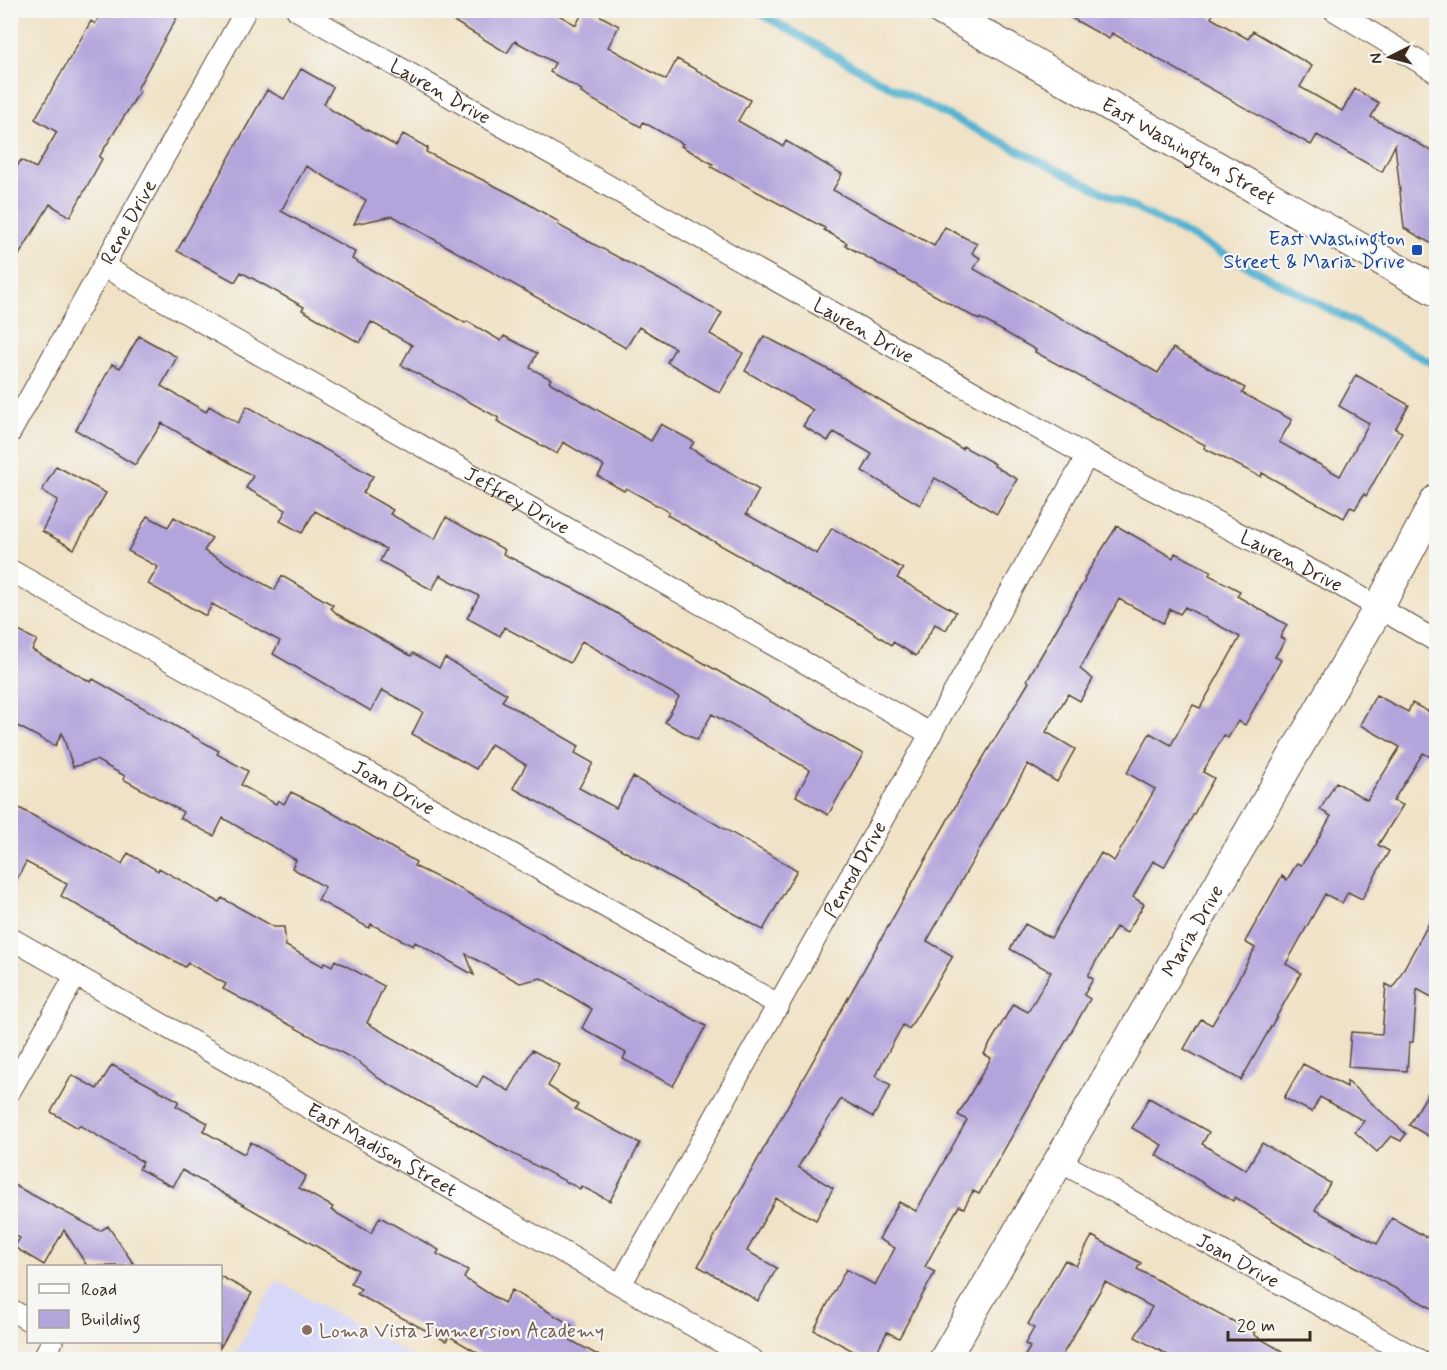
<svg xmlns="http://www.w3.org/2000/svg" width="1447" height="1370" viewBox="0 0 1447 1370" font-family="Mynerve,sans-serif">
	<rect width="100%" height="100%" fill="#f6f6f2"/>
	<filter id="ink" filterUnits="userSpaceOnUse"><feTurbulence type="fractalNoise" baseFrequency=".0167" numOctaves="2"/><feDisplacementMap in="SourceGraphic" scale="12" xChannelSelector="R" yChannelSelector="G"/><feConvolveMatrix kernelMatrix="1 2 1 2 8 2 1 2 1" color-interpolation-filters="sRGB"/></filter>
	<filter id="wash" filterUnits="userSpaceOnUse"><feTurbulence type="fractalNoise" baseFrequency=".008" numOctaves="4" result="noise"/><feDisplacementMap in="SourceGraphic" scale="24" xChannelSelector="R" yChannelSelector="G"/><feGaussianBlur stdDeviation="1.35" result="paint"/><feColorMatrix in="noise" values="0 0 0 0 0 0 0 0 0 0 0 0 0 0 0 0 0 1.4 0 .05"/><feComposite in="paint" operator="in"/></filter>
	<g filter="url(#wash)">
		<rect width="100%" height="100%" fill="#f0e2c6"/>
		<path fill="#d7d7f8" d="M 276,1280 L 418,1359 L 232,1359 Z"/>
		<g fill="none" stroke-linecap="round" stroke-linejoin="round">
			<path stroke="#52b2d0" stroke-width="8" d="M 754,10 L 887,85 L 1169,225 L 1430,362 L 1436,369"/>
		</g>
		<g id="blocks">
			<path fill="#b4a4dc" d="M 103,10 L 181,10 L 137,89 L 140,91 L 99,157 L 102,159 L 70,217 L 50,204 L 10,270 L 10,178 L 21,160 L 36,168 L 57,132 L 35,119 L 91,21 L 95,24 Z
				M 435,10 L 550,10 L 576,25 L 584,10 L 590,10 L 619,26 L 608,47 L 666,80 L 677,59 L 750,100 L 738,121 L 783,146 L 786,141 L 842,174 L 833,190 L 934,246 L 945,227 L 977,244 L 972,253 L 980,258 L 974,269 L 1158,373 L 1173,348 L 1245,388 L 1242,393 L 1292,420 L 1279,442 L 1340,476 L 1369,423 L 1339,406 L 1356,375 L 1409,405 L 1395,429 L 1402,432 L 1366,496 L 1364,494 L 1355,509 L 1350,507 L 1344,518 L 1262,473 L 1261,477 L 1204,448 L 1205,445 L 1035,352 L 1036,350 L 980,318 L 979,320 L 845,245 L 847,243 L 824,230 L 825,228 L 711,167 L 713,164 L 681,146 L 683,144 L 643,122 L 641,127 L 581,93 L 582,90 L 550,72 L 555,63 L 515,41 L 507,53 Z
				M 1057,10 L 1215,10 L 1211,18 L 1248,39 L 1253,31 L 1312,66 L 1300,87 L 1342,111 L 1355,89 L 1379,103 L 1371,117 L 1437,154 L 1437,247 L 1404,228 L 1395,145 L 1382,172 L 1317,135 L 1311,145 L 1112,33 L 1109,39 Z
				M 301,69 L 333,87 L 324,104 L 333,111 L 396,146 L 403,134 L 428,148 L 426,152 L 515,196 L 559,222 L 558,225 L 722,313 L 710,334 L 743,353 L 720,393 L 667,362 L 675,348 L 639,327 L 626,348 L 393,216 L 354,224 L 366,200 L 306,166 L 281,211 L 355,252 L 352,259 L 465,323 L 467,321 L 501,341 L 504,336 L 537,353 L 530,368 L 551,379 L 549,382 L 651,441 L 661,424 L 694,442 L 690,448 L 759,490 L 746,514 L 817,554 L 832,528 L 903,569 L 897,578 L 956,612 L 946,630 L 935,624 L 916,656 L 893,642 L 892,645 L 862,625 L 667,515 L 669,512 L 626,488 L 624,491 L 598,476 L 604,466 L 563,442 L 557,454 L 497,421 L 499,418 L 401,365 L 412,345 L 371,322 L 360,343 L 302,310 L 304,307 L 241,272 L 235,282 L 177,251 L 267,90 L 284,99 Z
				M 139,336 L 177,357 L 161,386 L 206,412 L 209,406 L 238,423 L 247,406 L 373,476 L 363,493 L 393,510 L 390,514 L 435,539 L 446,517 L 505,550 L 503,554 L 576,590 L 863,754 L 828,815 L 796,796 L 810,770 L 712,714 L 697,740 L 665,722 L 679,697 L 582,641 L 570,663 L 504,627 L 500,636 L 467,618 L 479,596 L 440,575 L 432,590 L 380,561 L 386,549 L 315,511 L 302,533 L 280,521 L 286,510 L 246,488 L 253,476 L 162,423 L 135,465 L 76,430 L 112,364 L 120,368 Z
				M 764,336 L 835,373 L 962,449 L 963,446 L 995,464 L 994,466 L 1017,479 L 997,514 L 935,478 L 920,505 L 862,471 L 872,454 L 834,432 L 828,441 L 803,426 L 813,410 L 745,371 Z
				M 56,466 L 106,493 L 74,549 L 42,531 L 58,500 L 42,491 Z
				M 147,516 L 168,527 L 174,517 L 212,538 L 204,551 L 275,590 L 282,576 L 333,605 L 331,608 L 337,614 L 411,656 L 413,653 L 439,668 L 445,658 L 507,694 L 502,701 L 579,746 L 575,753 L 593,763 L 579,788 L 616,808 L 633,777 L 797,870 L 763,930 L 513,788 L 526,765 L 491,744 L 476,769 L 412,734 L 423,712 L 382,690 L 371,711 L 273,654 L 280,641 L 212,604 L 206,616 L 148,584 L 158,567 L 128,551 Z
				M 1117,526 L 1173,558 L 1175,553 L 1211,571 L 1209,575 L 1240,591 L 1237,596 L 1287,625 L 1280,637 L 1285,640 L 1275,657 L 1281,660 L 1245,725 L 1238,721 L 1228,738 L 1224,735 L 1203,772 L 1214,778 L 1164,867 L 1153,861 L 1133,897 L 1144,904 L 1127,933 L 1116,927 L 1095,963 L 1088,976 L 1093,979 L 1084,995 L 1090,999 L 979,1194 L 973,1191 L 964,1208 L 959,1206 L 941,1237 L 925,1267 L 935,1272 L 899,1338 L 887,1332 L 873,1359 L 868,1359 L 814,1330 L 846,1269 L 875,1285 L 895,1248 L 879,1239 L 899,1202 L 916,1211 L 967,1120 L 958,1115 L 991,1058 L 984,1054 L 1013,1004 L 1028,1012 L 1051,972 L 1010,949 L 1025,924 L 1051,938 L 1101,853 L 1114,861 L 1155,789 L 1127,773 L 1150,733 L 1171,745 L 1193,705 L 1200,708 L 1240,637 L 1185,607 L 1180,614 L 1170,609 L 1163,623 L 1119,599 L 1080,669 L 1093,679 L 1080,701 L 1068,694 L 1046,732 L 1075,749 L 1057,782 L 1028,764 L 927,941 L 953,956 L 909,1029 L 903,1025 L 875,1076 L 891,1085 L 873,1117 L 841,1099 L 798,1167 L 833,1188 L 816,1220 L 776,1198 L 747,1251 L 777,1268 L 758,1301 L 698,1266 L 974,773 L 1029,682 L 1027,680 L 1085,580 L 1084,578 Z
				M 10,627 L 37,640 L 32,650 L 91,682 L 93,679 L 219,751 L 217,754 L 248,771 L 241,785 L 276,804 L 278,800 L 284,804 L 291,792 L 324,808 L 416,862 L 414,866 L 457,887 L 706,1026 L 673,1086 L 623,1059 L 626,1053 L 582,1028 L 592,1009 L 541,978 L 520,983 L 466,954 L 474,975 L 415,942 L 413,946 L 371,924 L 369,928 L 318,900 L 325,887 L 292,868 L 296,860 L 223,818 L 214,836 L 180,818 L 183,812 L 123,779 L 125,776 L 96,760 L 73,767 L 62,733 L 55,746 L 10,722 Z
				M 1376,695 L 1408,712 L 1412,703 L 1437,716 L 1437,760 L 1423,753 L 1393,801 L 1403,805 L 1378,845 L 1389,851 L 1362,899 L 1348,892 L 1342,903 L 1325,894 L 1286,964 L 1301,973 L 1241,1080 L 1184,1049 L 1201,1019 L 1212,1025 L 1234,987 L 1255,948 L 1245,942 L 1282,876 L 1287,880 L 1297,863 L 1301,865 L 1310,853 L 1331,816 L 1320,810 L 1336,782 L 1367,800 L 1400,747 L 1360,725 Z
				M 10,803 L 122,864 L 128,853 L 158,871 L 159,868 L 219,902 L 222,898 L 274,927 L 284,927 L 286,946 L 323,966 L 325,962 L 332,966 L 335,960 L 384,986 L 367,1023 L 477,1087 L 483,1076 L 509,1091 L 532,1050 L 560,1065 L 548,1086 L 578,1105 L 575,1109 L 640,1143 L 610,1201 L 581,1186 L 580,1189 L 500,1147 L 378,1078 L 359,1062 L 223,989 L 226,984 L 188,963 L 185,967 L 61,896 L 67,884 L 26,862 L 10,892 Z
				M 1437,909 L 1437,1000 L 1417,989 L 1413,1042 L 1409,1042 L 1407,1071 L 1348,1067 L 1351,1032 L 1382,1034 L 1386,984 L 1393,988 Z
				M 1303,1064 L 1347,1087 L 1347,1081 L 1406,1134 L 1401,1141 L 1391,1136 L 1377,1152 L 1355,1132 L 1364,1121 L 1320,1097 L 1312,1112 L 1284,1098 Z
				M 112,1065 L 179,1101 L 176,1106 L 208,1123 L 203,1131 L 244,1154 L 251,1142 L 306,1176 L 299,1188 L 333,1207 L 331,1210 L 371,1233 L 380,1217 L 439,1250 L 437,1254 L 468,1270 L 464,1278 L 504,1303 L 512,1290 L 576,1328 L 570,1340 L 605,1359 L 488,1359 L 449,1336 L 446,1341 L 357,1294 L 361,1289 L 351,1283 L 358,1270 L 337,1258 L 182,1170 L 173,1187 L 139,1169 L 143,1162 L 79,1125 L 78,1128 L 51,1112 L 72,1075 L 97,1089 Z
				M 1437,1078 L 1437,1141 L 1409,1125 Z
				M 1149,1098 L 1209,1132 L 1202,1144 L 1246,1170 L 1262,1143 L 1330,1183 L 1315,1210 L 1377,1244 L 1392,1218 L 1437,1243 L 1437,1311 L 1296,1235 L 1235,1197 L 1233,1201 L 1156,1155 L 1162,1145 L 1132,1128 Z
				M 10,1183 L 100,1231 L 108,1226 L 135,1266 L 87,1266 L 64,1230 L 44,1265 L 14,1247 L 20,1238 L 10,1233 Z
				M 1092,1236 L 1141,1263 L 1137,1269 L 1255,1333 L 1254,1335 L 1296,1359 L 1175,1359 L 1135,1337 L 1152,1307 L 1105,1282 L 1060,1359 L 1023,1359 L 1030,1347 L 1025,1344 L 1034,1328 L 1028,1324 L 1065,1260 L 1076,1266 Z
				M 220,1276 L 252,1293 L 220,1348 Z"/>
		</g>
	</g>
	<g filter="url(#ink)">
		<use href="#blocks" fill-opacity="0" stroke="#564637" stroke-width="1.5"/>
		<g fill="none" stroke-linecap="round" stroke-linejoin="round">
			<g stroke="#564637" stroke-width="23">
				<g id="street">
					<path id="s1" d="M 297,10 L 1087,456 L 1338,584 L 1436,641"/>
					<path d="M 1334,10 L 1436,72"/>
					<path id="s2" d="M 103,266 L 931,734"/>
					<path id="s3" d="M 10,433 L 246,10"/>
					<path id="s4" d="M 10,570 L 779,1005"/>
					<path id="s5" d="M 10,938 L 753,1360"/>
					<path d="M 10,1091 L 76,975"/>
					<path id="s6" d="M 1057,1160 L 1419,1360"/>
					<path id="s7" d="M 621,1284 L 1087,456"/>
					<path d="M 10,1309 L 28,1320"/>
					<path d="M 42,1360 L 52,1342"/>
				</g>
			</g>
			<g stroke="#564637" stroke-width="32">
				<g id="secondary">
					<path id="s8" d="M 941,10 L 1436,291"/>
					<path id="s9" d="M 944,1360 L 1379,607 L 1436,500"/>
				</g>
			</g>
			<use href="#street" stroke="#fff" stroke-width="21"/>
			<use href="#secondary" stroke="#fff" stroke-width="30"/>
		</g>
	</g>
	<rect fill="#1a4fb4" stroke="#f6f6f2" stroke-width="2" x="1411" y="244" width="12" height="12" rx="3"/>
	<circle fill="#8d6e63" stroke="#f6f6f2" stroke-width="2" cx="307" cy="1330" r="6"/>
	<g text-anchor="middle" stroke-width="4.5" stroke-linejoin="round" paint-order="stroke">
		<g font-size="20" fill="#3b2a1e" stroke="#f6f6f2">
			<text dy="7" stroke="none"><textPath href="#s1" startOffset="165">Lauren Drive</textPath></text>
			<text dy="7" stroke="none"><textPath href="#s8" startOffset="285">East Washington Street</textPath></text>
			<text dy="7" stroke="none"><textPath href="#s3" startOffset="242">Rene Drive</textPath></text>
			<text dy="7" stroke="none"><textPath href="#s1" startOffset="651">Lauren Drive</textPath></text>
			<text dy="7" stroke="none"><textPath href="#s2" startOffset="476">Jeffrey Drive</textPath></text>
			<text dy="7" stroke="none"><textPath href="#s1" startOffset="1137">Lauren Drive</textPath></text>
			<text dy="7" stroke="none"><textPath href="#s4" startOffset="441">Joan Drive</textPath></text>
			<text dy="7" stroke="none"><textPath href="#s7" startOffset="476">Penrod Drive</textPath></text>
			<text dy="7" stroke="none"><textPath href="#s9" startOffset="496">Maria Drive</textPath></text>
			<text dy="7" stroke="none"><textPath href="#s5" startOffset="428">East Madison Street</textPath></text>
			<text dy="7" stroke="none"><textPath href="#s6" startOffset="207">Joan Drive</textPath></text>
		</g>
		<g font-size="20" fill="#164399" stroke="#f6f6f2" text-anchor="end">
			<text x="1405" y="245">East Washington<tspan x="1405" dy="23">Street &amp; Maria Drive</tspan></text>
		</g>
		<g font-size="20" fill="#785e54" stroke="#f6f6f2" text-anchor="start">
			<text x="319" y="1337">Loma Vista Immersion Academy</text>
		</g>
	</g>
	<rect width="1447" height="1370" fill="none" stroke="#f6f6f2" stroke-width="36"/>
	<rect x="27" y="1265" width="195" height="78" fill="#f6f6f2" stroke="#aba49d" stroke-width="1.5"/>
	<rect x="39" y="1284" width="30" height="9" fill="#ffffff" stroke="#aba49d" stroke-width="1.5"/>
	<text x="81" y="1295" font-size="18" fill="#3b2a1e">Road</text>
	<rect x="39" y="1310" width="30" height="18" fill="#b4a4dc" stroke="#aba49d" stroke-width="1.5"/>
	<text x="81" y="1325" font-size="18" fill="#3b2a1e">Building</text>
	<g transform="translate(1390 57) rotate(264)" stroke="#f6f6f2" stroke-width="4.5" paint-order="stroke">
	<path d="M0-4.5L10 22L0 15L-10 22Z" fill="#3b2a1e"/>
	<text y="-9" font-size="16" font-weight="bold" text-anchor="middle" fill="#3b2a1e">N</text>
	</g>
	<path d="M1228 1331v9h82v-9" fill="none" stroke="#3b2a1e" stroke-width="3"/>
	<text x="1237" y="1331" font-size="18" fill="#3b2a1e" stroke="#f6f6f2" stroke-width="4.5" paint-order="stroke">20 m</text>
</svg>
